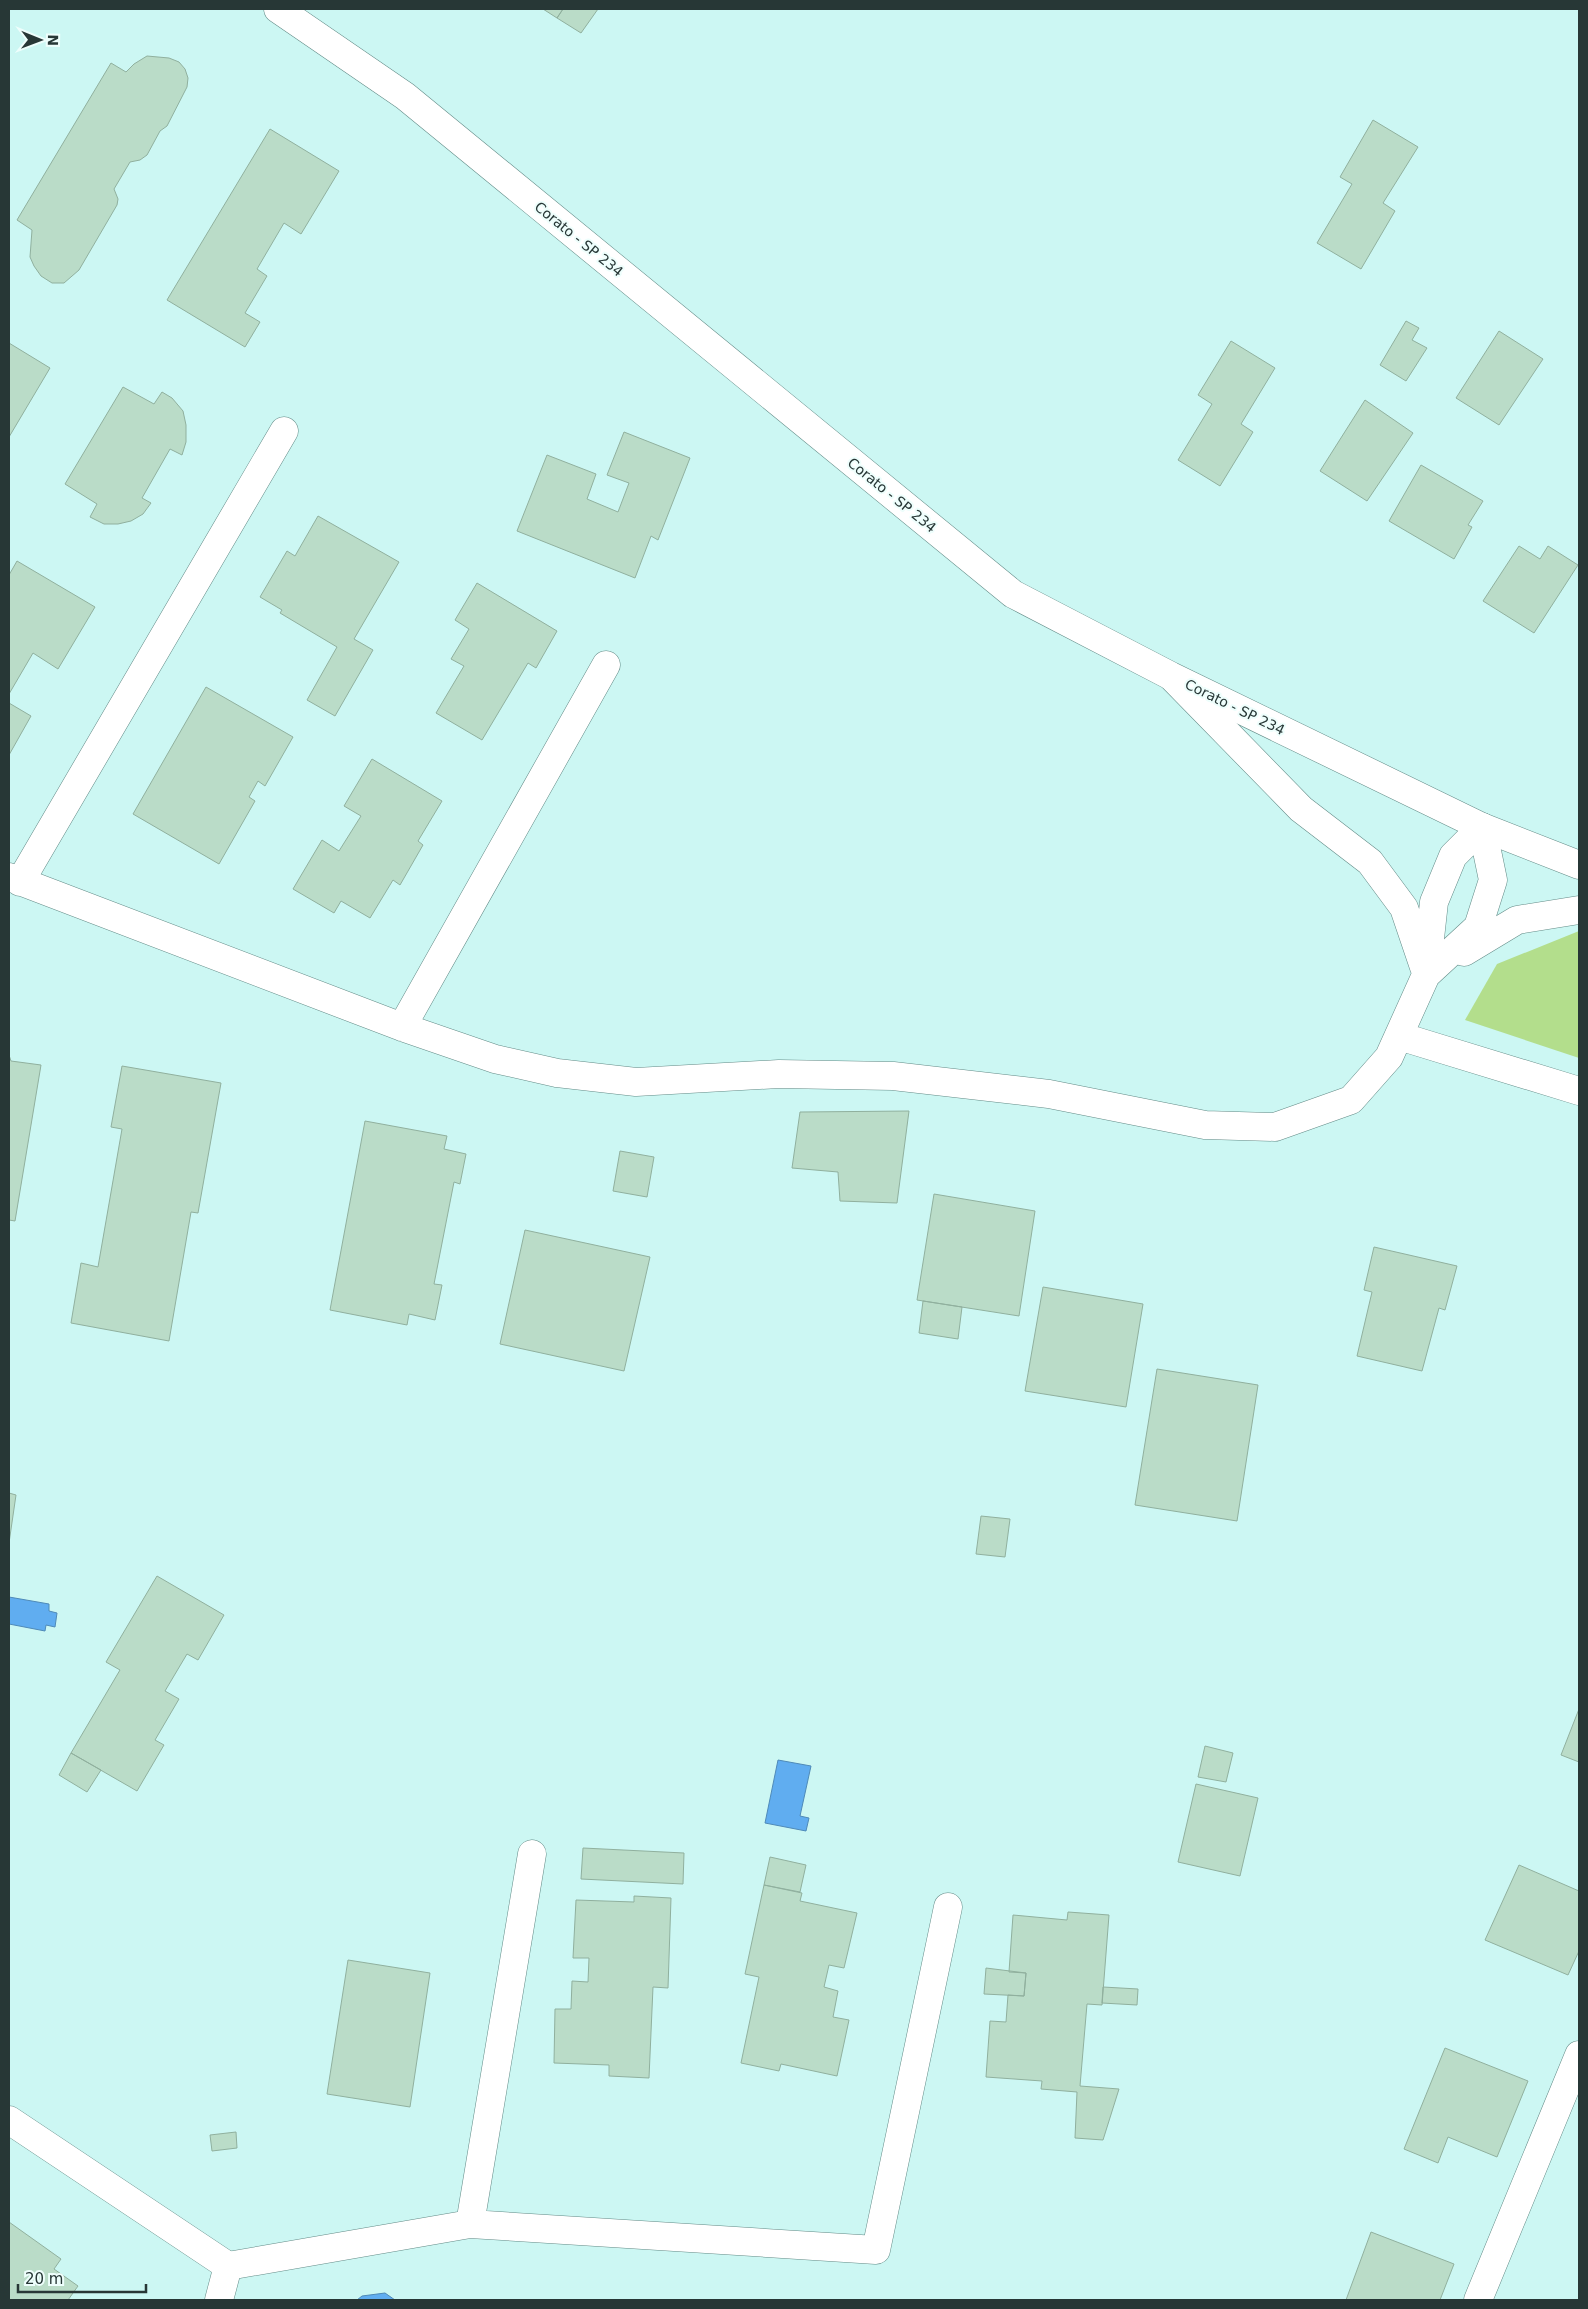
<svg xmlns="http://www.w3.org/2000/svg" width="1588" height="2309" viewBox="0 0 1588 2309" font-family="'DejaVu Sans',sans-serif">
	<rect width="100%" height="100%" fill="#ccf7f3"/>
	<path fill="#b3de8c" d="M 1579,931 L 1579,1058 L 1465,1020 L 1497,964 Z"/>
	<path fill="#60adf0" stroke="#4f8ab8" d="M 9,1597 L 49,1604 L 49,1611 L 57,1613 L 55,1627 L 46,1625 L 45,1631 L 9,1624 Z
		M 778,1760 L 811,1766 L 800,1816 L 809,1818 L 806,1831 L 765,1823 Z
		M 385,2293 L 395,2300 L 357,2300 L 362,2296 Z"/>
	<path fill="#badcc8" stroke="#90b09e" d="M 543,9 L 563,9 L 557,18 Z
		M 563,9 L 598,9 L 581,33 L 557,18 Z
		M 147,56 L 169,58 L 179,62 L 185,69 L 188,78 L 187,87 L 167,126 L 160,131 L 147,155 L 140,160 L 130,162 L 114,189 L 118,199 L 117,205 L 79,270 L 64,283 L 52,283 L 41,276 L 34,266 L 30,257 L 32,230 L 17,220 L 111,63 L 126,72 L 134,64 Z
		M 1373,120 L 1418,147 L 1383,203 L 1395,211 L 1361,269 L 1317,243 L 1352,184 L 1340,177 Z
		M 270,129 L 339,171 L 301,234 L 284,223 L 257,269 L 267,276 L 245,313 L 260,322 L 245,347 L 167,300 Z
		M 1406,321 L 1419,328 L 1412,340 L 1427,348 L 1406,381 L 1380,365 Z
		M 1499,331 L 1543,359 L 1499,425 L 1456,398 Z
		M 1231,341 L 1275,368 L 1241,424 L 1253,432 L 1220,486 L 1178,460 L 1212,404 L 1198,395 Z
		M 9,343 L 50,368 L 9,437 Z
		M 123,387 L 154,404 L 162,392 L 172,398 L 183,411 L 186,425 L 186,442 L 182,455 L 170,449 L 142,498 L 151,503 L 143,514 L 131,521 L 118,524 L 104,524 L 90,517 L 97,504 L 65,484 Z
		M 1365,400 L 1413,433 L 1367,501 L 1320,471 Z
		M 624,432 L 690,458 L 658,540 L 651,536 L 635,578 L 517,531 L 547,455 L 596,474 L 587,499 L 618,512 L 629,483 L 607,475 Z
		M 1421,465 L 1483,501 L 1468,525 L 1472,527 L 1454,559 L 1389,521 Z
		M 318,516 L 399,562 L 354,639 L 373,650 L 335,716 L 307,700 L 337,647 L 280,613 L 282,610 L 260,597 L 287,551 L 295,556 Z
		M 1519,546 L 1540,559 L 1548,546 L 1578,565 L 1534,633 L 1483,601 Z
		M 17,561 L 95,607 L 58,669 L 33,653 L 9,694 L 9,575 Z
		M 477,583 L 557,631 L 536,668 L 528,663 L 482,740 L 436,713 L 464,666 L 451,659 L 469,629 L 455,620 Z
		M 206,687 L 293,737 L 265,786 L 258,781 L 249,797 L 255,801 L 219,864 L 133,814 Z
		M 9,703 L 31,716 L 9,755 Z
		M 372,759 L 442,801 L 418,841 L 423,845 L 400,885 L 393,880 L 370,918 L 341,901 L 334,913 L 293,889 L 322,840 L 339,851 L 361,816 L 344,806 Z
		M 9,1055 L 11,1061 L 41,1065 L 15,1221 L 9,1220 Z
		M 122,1066 L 221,1083 L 198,1213 L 191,1212 L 169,1341 L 71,1323 L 81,1263 L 98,1267 L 122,1129 L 111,1127 Z
		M 909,1111 L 897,1203 L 840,1201 L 838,1172 L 792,1168 L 800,1112 Z
		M 365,1121 L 447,1136 L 444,1149 L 466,1154 L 460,1184 L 454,1182 L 434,1284 L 442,1285 L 435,1320 L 409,1314 L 407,1325 L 330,1310 Z
		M 620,1151 L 654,1157 L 647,1197 L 613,1191 Z
		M 934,1194 L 1035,1211 L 1019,1316 L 917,1300 Z
		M 525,1230 L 650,1257 L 624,1371 L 500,1344 Z
		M 1374,1247 L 1457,1266 L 1445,1310 L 1439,1308 L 1422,1371 L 1357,1356 L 1372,1292 L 1364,1290 Z
		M 1043,1287 L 1143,1304 L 1126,1407 L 1025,1391 Z
		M 923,1301 L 962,1307 L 958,1339 L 919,1333 Z
		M 1157,1369 L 1258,1385 L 1237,1521 L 1135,1505 Z
		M 9,1493 L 16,1495 L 9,1543 Z
		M 981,1516 L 1010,1519 L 1005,1557 L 976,1554 Z
		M 157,1576 L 224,1615 L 198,1660 L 187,1654 L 165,1691 L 179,1699 L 155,1740 L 164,1745 L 137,1791 L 71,1753 L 120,1670 L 106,1662 Z
		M 1579,1709 L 1579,1762 L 1561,1755 Z
		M 1205,1746 L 1233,1753 L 1226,1782 L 1198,1777 Z
		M 71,1753 L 101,1770 L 87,1792 L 59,1775 Z
		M 1196,1784 L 1258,1798 L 1240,1876 L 1178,1862 Z
		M 583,1848 L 684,1853 L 683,1884 L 581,1879 Z
		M 770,1857 L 806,1865 L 800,1892 L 764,1885 Z
		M 1519,1865 L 1579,1891 L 1579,1951 L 1568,1975 L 1485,1940 Z
		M 764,1885 L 802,1893 L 800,1901 L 857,1913 L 844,1968 L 829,1965 L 824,1987 L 838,1991 L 833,2017 L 849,2020 L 837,2076 L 781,2064 L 779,2071 L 741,2063 L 759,1977 L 745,1974 Z
		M 634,1896 L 671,1898 L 668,1988 L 653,1987 L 649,2078 L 609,2076 L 609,2065 L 554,2063 L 555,2009 L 571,2009 L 572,1981 L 588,1982 L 589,1958 L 573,1958 L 576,1900 L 634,1902 Z
		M 1068,1912 L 1109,1915 L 1102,2005 L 1087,2004 L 1080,2086 L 1119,2089 L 1103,2140 L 1075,2138 L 1077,2092 L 1041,2089 L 1042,2081 L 986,2077 L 990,2021 L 1006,2022 L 1008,1995 L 1024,1996 L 1026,1973 L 1009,1972 L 1013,1915 L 1067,1920 Z
		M 348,1960 L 430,1973 L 410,2107 L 327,2094 Z
		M 986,1968 L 1026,1973 L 1024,1996 L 984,1994 Z
		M 1103,1987 L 1138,1989 L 1137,2005 L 1102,2003 Z
		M 1445,2048 L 1528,2081 L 1497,2157 L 1448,2137 L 1438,2163 L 1404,2149 Z
		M 236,2132 L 237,2148 L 212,2151 L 210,2135 Z
		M 9,2222 L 61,2259 L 54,2269 L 78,2286 L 68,2300 L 9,2300 Z
		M 1371,2232 L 1454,2264 L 1440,2300 L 1346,2300 Z"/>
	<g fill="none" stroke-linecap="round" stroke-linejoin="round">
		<g stroke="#638b87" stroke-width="29">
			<path id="street" d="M 1173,678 L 1301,809 L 1370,862 L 1404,908 L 1424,967
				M 9,877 L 402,1027 L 495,1059 L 557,1073 L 636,1082 L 779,1074 L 893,1076 L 1049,1094 L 1205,1125 L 1275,1127 L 1351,1100 L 1389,1057 L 1426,975 L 1434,902 L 1453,856 L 1482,827
				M 20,882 L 284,431
				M 1464,952 L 1517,920 L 1579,910
				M 1426,975 L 1478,927 L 1493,880 L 1482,827
				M 402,1027 L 606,665
				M 1399,1036 L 1579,1091
				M 9,2120 L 228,2266 L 470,2224 L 876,2250 L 948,1907
				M 470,2224 L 532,1854
				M 219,2300 L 228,2266
				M 1478,2300 L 1579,2055"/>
		</g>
		<g stroke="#638b87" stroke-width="29">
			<path id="secondary" d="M 278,9 L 405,96 L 1013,594 L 1171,676 L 1482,827 L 1579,865"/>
		</g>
		<use href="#street" stroke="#fff" stroke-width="28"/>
		<use href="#secondary" stroke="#fff" stroke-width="28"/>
	</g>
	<g text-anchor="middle" stroke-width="4" stroke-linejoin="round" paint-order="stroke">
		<g font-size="14" fill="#273736" stroke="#eefefc">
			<text transform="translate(579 239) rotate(39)" y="5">Corato - SP 234</text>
			<text transform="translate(892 495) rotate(39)" y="5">Corato - SP 234</text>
			<text transform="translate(1235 707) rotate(26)" y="5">Corato - SP 234</text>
		</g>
	</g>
	<rect width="1588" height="2309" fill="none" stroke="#273736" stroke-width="20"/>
	<g transform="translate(40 40) rotate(91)" stroke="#eefefc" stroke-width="4" paint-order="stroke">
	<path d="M0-4L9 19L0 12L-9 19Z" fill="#273736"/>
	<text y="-8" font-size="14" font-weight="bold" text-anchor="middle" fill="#273736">N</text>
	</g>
	<path d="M18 2284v8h128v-8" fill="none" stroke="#273736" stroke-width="2.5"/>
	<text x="25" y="2284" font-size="15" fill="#273736" stroke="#eefefc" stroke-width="4" paint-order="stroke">20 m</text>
</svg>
